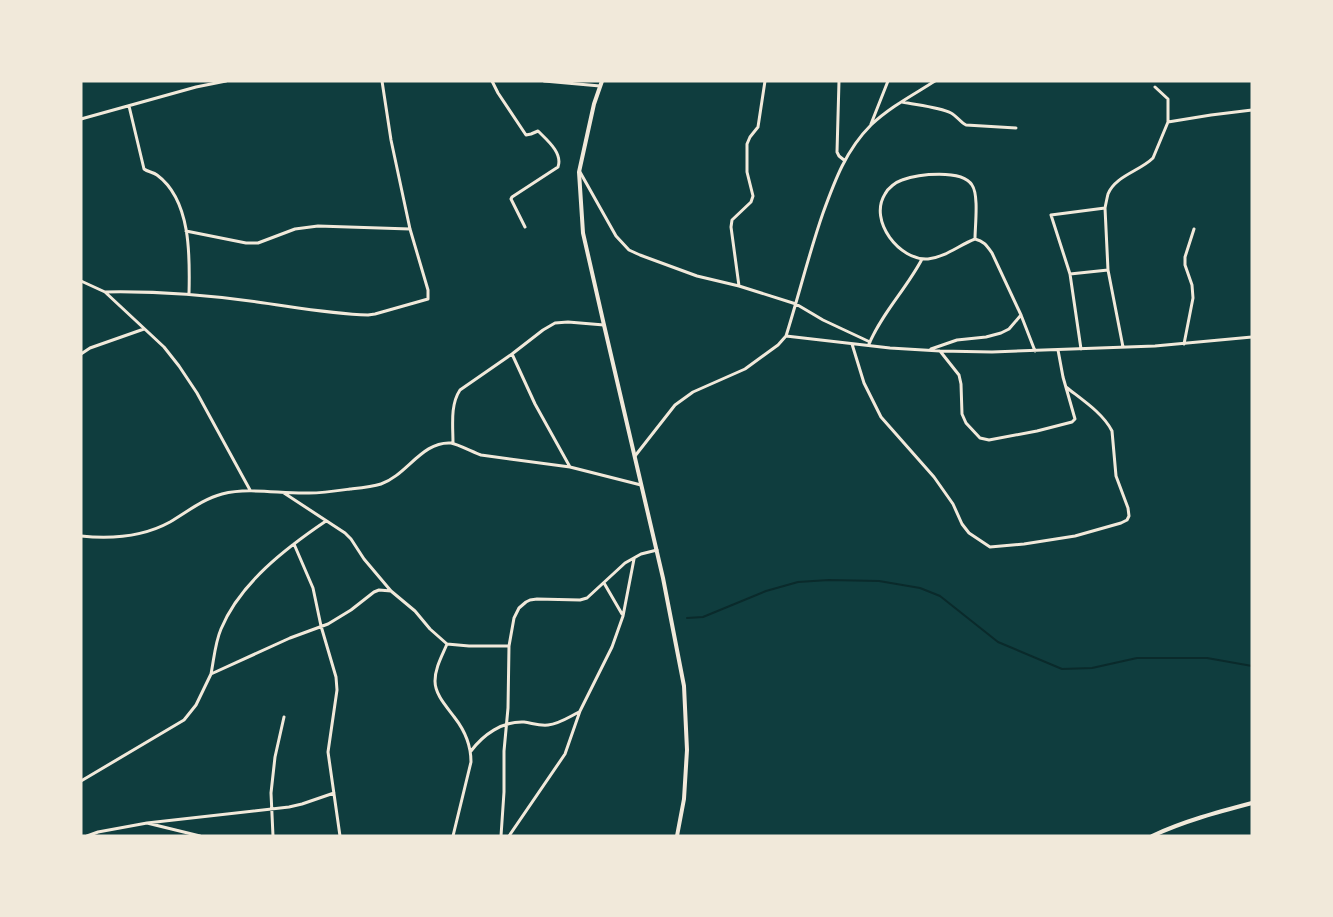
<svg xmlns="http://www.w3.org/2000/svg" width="1333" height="917" viewBox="0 0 1333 917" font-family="'Space Grotesk',sans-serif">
	<rect width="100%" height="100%" fill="#0f3d3e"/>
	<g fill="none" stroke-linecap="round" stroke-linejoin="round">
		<path stroke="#0a2a2b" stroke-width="2" d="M 687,618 L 703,617 L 766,591 L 798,582 L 829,580 L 879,581 L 920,588 L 940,596 L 998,642 L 1062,669 L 1092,668 L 1137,658 L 1207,658 L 1252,666"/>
		<path stroke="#f1e9da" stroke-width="3" d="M 492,81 L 498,93 L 526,135 L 531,134 L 538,131 C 547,140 563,153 558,167 L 512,197 L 511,199 L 525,227
			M 544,81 L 600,86
			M 765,81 L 758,127 L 750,137 L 747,144 L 747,172 L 753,196 L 751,202 L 732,220 L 731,227 L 739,286 L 796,304 L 823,320 L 870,342
			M 839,81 L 837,152 L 839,156 L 844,160
			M 902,102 C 916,105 939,107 951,113 C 957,116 960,122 966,125 L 1016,128
			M 129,106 L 144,169 C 148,172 153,172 157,175 C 191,200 190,256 189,294
			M 81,119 L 196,87 L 226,81
			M 1168,122 L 1211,115 L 1252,110
			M 871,124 L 888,81
			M 580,172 L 616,236 L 629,250 L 640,255 L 697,276 L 739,286
			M 186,231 L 246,243 L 258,243 L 295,229 L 318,226 L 410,229
			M 975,239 C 975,226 979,195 972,185 C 962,169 918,174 902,180 C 896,182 888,188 885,194 C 868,221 900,261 928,259 C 946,257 959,245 975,239 C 984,241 987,246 992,253 L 1021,315 L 1035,351
			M 1108,270 L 1123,347
			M 1070,274 L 1108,270 L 1105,208
			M 81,281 L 105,292 L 164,347 L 179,366 L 197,393 L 250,490
			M 105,292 C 156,291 207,295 257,302 C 294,307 331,314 368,315 L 375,314 L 428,299 L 428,290 L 410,229 L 391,140 L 382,81
			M 786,336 C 799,295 809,253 823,213 C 835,180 846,150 871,125 C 890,107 913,95 935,81
			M 852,344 L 864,383 L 881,417 L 934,477 L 953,504 L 962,524 L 969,533 L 990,547 L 1024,544 L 1075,536 L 1121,523 L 1127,520 L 1129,516 L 1128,508 L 1116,476 L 1112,431 C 1103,413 1081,399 1066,387
			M 869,344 C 882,313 907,288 922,259
			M 1184,344 L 1193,298 L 1192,285 L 1185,265 L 1185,257 L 1194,229
			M 931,349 L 957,340 L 986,337 L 1001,333 L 1009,329 L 1021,315
			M 1081,349 L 1070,274 L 1051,215 L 1105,208 C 1106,203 1107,198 1108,194 C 1115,176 1140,171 1153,158 L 1168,122 L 1168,99 L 1155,87
			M 940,351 L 959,375 L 961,384 L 962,414 L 966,423 L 980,438 L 989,440 L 1037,431 L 1072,422 L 1075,419 L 1063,377 L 1058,350
			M 81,354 L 90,348 L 144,329
			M 512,354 L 535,404 L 570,467
			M 453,443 C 453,426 450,405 460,390 L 512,354 L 543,330 L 555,323 L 568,322 L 604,325
			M 635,456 L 675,405 L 693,392 L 745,369 L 778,345 L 786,336 L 890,348 L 940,351 L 992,352 L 1155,346 L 1252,337
			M 284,493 L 345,533 L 351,539 L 364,559 L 391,591 L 415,611 L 430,629 L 447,644 L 469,646 L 509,646
			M 81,536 C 111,539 143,537 170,522 C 187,512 203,499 222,494 C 251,487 280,494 309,493 C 323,493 336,491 350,489 C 360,488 372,487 381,484 C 407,475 422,441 451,443 C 457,444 473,452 481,455 L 570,467 L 641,485
			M 294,544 L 313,588 L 321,626 L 336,677 L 337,690 L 328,752 L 340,836
			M 604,583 L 622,614
			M 447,644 C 442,656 435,668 435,681 C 435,695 447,707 455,718 C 465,731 471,746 471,762 L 453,836
			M 211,674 C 214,659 215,643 221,629 C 240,583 286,548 326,521
			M 471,751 C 483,735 502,721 524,722 C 532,723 539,726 548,725 C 559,724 569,717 579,712
			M 81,781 L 184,720 L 196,705 L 211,674 L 290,638 L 328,624 L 351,610 L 374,592 L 379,590 L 391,591
			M 147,823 L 289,807 L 302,804 L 334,793
			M 87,836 L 98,832 L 147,823 L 200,836
			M 273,836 L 271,793 L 275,757 L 284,717
			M 501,836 L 504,792 L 504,751 L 508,708 L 509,646 L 514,618 L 519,608 L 526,602 L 530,600 L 537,599 L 580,600 L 587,598 L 625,563 L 641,554 L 657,550
			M 509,836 L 565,754 L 580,711 L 612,647 L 623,616 L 634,559"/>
		<path stroke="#f1e9da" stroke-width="4" d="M 602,81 L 594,104 L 579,172 L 583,233 L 604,325 L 663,578 L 684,686 L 687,750 L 684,799 L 677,836
			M 1152,836 C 1184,821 1218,812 1252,803"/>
	</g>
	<rect width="1333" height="917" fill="none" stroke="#f1e9da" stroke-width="165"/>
</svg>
